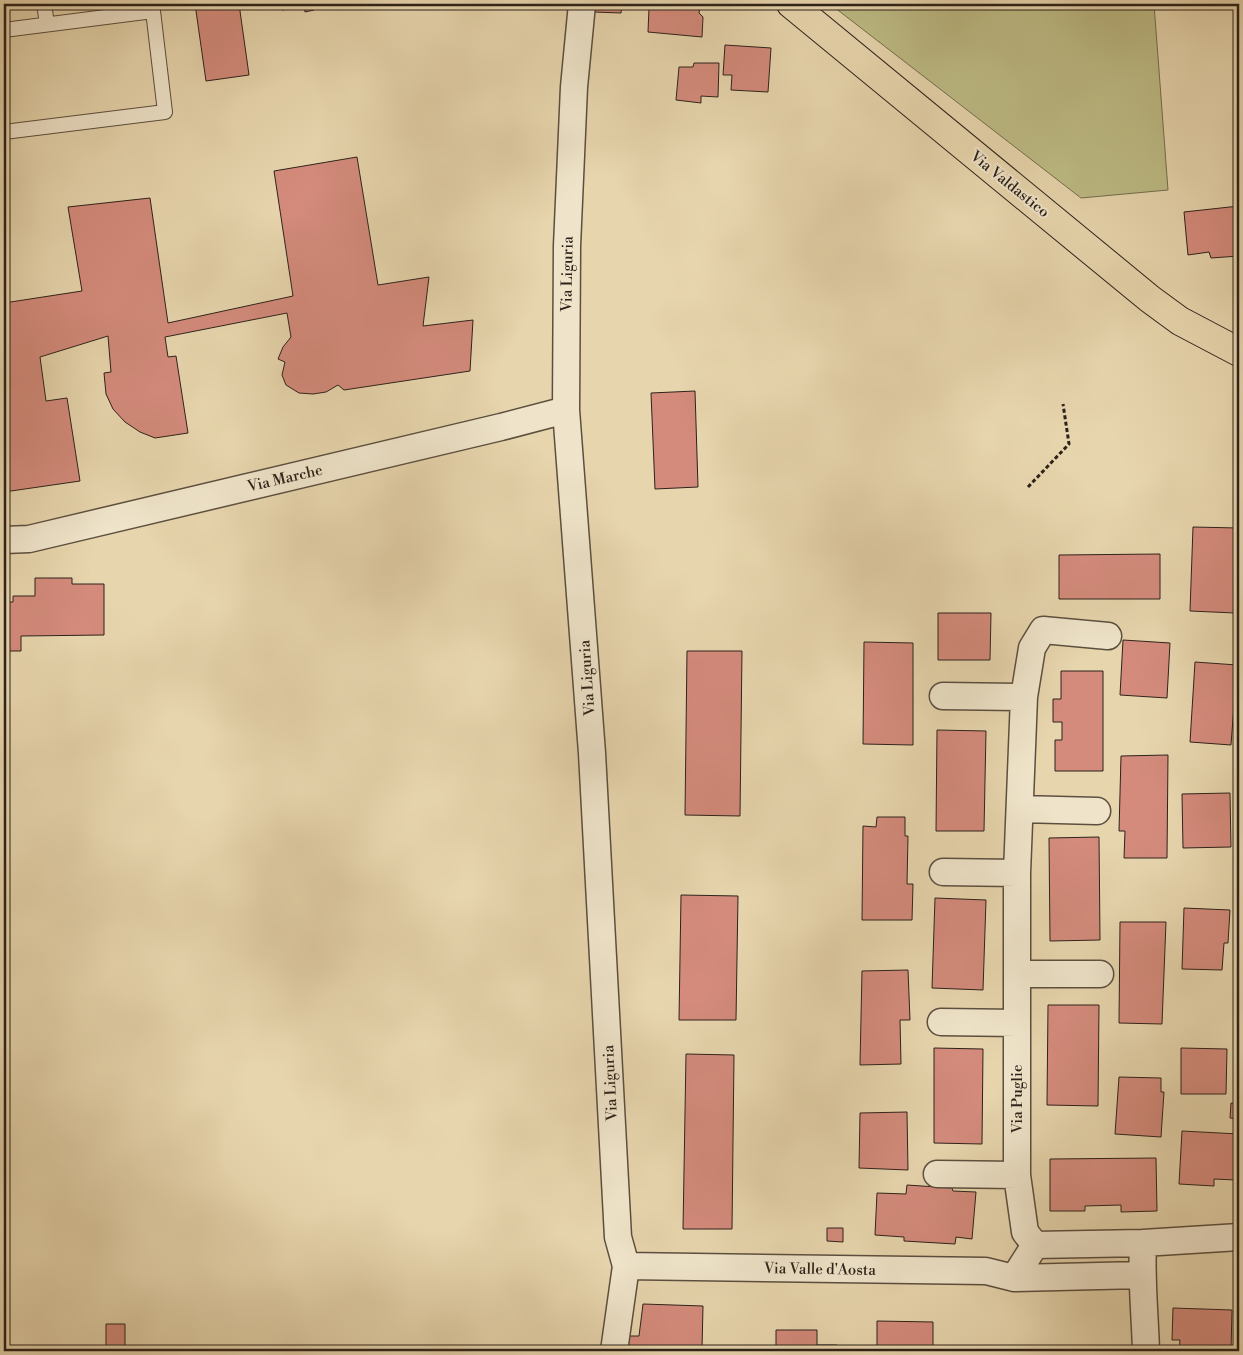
<svg xmlns="http://www.w3.org/2000/svg" width="1243" height="1355" viewBox="0 0 1243 1355" font-family="'Libre Bodoni',serif">
	<rect width="100%" height="100%" fill="#e7d5ad"/>
	<filter id="stains"><feTurbulence type="fractalNoise" baseFrequency=".004" numOctaves="4"/><feColorMatrix values="0 0 0 0 .2 0 0 0 0 .09 0 0 0 0 .02 0 0 0 .5 -.17"/></filter>
	<radialGradient id="worn" r=".72"><stop offset=".6" stop-color="#630" stop-opacity="0"/><stop offset="1" stop-color="#630" stop-opacity=".3"/></radialGradient>
	<path fill="#bdbb85" stroke="#756e50" d="M 830,4 L 1154,4 L 1168,190 L 1081,198 Z"/>
	<path fill="#d48b7c" stroke="#2d221a" d="M 195,4 L 239,4 L 249,75 L 206,81 Z
		M 281,4 L 319,4 L 313,5 L 314,10 L 305,12 L 304,7 L 282,10 Z
		M 330,4 L 340,4 L 340,6 L 331,8 Z
		M 595,4 L 622,4 L 621,13 L 594,12 Z
		M 623,4 L 700,4 L 699,13 L 703,17 L 702,37 L 648,32 L 649,8 Z
		M 725,45 L 771,48 L 768,92 L 731,90 L 732,75 L 723,75 Z
		M 694,63 L 719,63 L 718,97 L 701,96 L 701,103 L 676,100 L 679,67 L 693,67 Z
		M 357,157 L 378,285 L 429,277 L 423,326 L 473,320 L 470,371 L 344,390 L 338,385 L 326,392 L 313,394 L 299,393 L 286,385 L 282,375 L 285,362 L 278,359 L 283,347 L 291,337 L 287,313 L 165,337 L 168,357 L 176,356 L 188,433 L 155,438 L 140,432 L 125,422 L 113,409 L 106,394 L 104,373 L 111,372 L 108,336 L 40,357 L 46,401 L 67,398 L 80,481 L 4,492 L 4,409 L 7,408 L 4,388 L 4,303 L 82,291 L 68,207 L 150,198 L 168,323 L 293,296 L 274,171 Z
		M 1239,206 L 1239,256 L 1211,258 L 1209,252 L 1188,255 L 1184,212 Z
		M 695,391 L 698,487 L 655,489 L 651,393 Z
		M 1193,527 L 1238,528 L 1235,613 L 1190,611 Z
		M 1160,554 L 1160,599 L 1059,599 L 1059,555 Z
		M 35,578 L 72,578 L 72,584 L 104,584 L 104,635 L 21,636 L 21,651 L 4,651 L 4,602 L 13,602 L 13,596 L 35,596 Z
		M 938,613 L 991,613 L 990,660 L 938,660 Z
		M 1123,640 L 1170,643 L 1167,698 L 1120,695 Z
		M 864,642 L 913,643 L 913,745 L 863,744 Z
		M 687,651 L 742,651 L 740,816 L 685,815 Z
		M 1195,662 L 1237,665 L 1231,745 L 1190,742 Z
		M 1061,671 L 1103,671 L 1103,771 L 1055,771 L 1055,740 L 1062,740 L 1062,722 L 1053,722 L 1053,699 L 1061,699 Z
		M 937,730 L 986,731 L 984,831 L 936,831 Z
		M 1168,755 L 1167,858 L 1124,858 L 1125,831 L 1119,831 L 1121,756 Z
		M 1230,793 L 1231,847 L 1183,848 L 1182,794 Z
		M 877,817 L 905,817 L 905,836 L 908,836 L 907,884 L 913,884 L 912,920 L 862,920 L 863,826 L 876,827 Z
		M 1099,837 L 1100,940 L 1050,941 L 1049,838 Z
		M 681,895 L 738,896 L 736,1020 L 679,1020 Z
		M 935,898 L 986,900 L 983,990 L 932,988 Z
		M 1184,908 L 1230,910 L 1228,943 L 1224,943 L 1222,970 L 1182,969 Z
		M 1120,922 L 1166,922 L 1162,1024 L 1119,1023 Z
		M 908,970 L 910,1020 L 900,1020 L 901,1064 L 860,1065 L 862,971 Z
		M 1048,1005 L 1099,1005 L 1098,1106 L 1047,1105 Z
		M 934,1048 L 983,1049 L 982,1144 L 934,1143 Z
		M 1181,1048 L 1227,1049 L 1226,1094 L 1181,1094 Z
		M 686,1054 L 734,1055 L 732,1229 L 683,1229 Z
		M 1119,1077 L 1161,1078 L 1161,1092 L 1164,1092 L 1161,1137 L 1115,1134 Z
		M 1231,1103 L 1239,1104 L 1239,1119 L 1230,1118 Z
		M 907,1112 L 908,1170 L 859,1168 L 860,1113 Z
		M 1182,1131 L 1239,1134 L 1236,1180 L 1214,1179 L 1214,1186 L 1179,1184 Z
		M 1156,1158 L 1157,1211 L 1121,1212 L 1121,1205 L 1085,1206 L 1085,1211 L 1050,1211 L 1050,1159 Z
		M 907,1185 L 952,1188 L 953,1191 L 976,1192 L 972,1239 L 956,1237 L 955,1244 L 904,1241 L 904,1237 L 875,1235 L 877,1193 L 906,1194 Z
		M 827,1228 L 843,1228 L 843,1242 L 827,1241 Z
		M 643,1304 L 703,1306 L 702,1349 L 667,1346 L 666,1351 L 625,1351 L 626,1336 L 639,1336 Z
		M 1173,1308 L 1232,1310 L 1231,1351 L 1179,1351 L 1180,1340 L 1172,1340 Z
		M 877,1321 L 933,1322 L 933,1351 L 877,1351 Z
		M 106,1324 L 125,1324 L 125,1351 L 106,1351 Z
		M 776,1330 L 817,1330 L 817,1345 L 837,1345 L 837,1351 L 776,1351 Z"/>
	<g fill="none" stroke-linecap="round" stroke-linejoin="round">
		<g stroke="#5c4f3f" stroke-width="16">
			<path id="lane" d="M 44,4 L 47,24
				M 4,30 L 153,11 L 165,112 L 4,132"/>
		</g>
		<g stroke="#5c4f3f" stroke-width="29">
			<path id="street" d="M 582,4 L 574,87 L 567,246 L 566,410 L 592,753 L 618,1237 L 626,1266 L 614,1351
				M 4,540 L 29,539 L 501,427 L 566,410
				M 943,696 L 1024,697
				M 1020,809 L 1097,811
				M 943,872 L 1017,873
				M 1017,974 L 1100,974
				M 941,1022 L 1017,1023
				M 937,1174 L 1017,1175
				M 1143,1243 L 1239,1237
				M 1035,1245 L 1025,1232 L 1017,1175 L 1017,873 L 1024,697 L 1032,648 L 1043,630 L 1108,636
				M 626,1266 L 986,1271 L 1014,1278
				M 1141,1275 L 1014,1278 L 1035,1245 L 1143,1243 C 1141,1279 1145,1315 1146,1351"/>
		</g>
		<g stroke="#2d221a" stroke-width="30">
			<path id="primary" d="M 791,4 L 1150,299 L 1180,321 L 1239,352"/>
		</g>
		<path stroke="#2d221a" stroke-width="3" stroke-dasharray="4 2.5" stroke-linecap="butt" d="M 1028,487 L 1069,444 L 1063,404"/>
		<use href="#lane" stroke="#efe4ca" stroke-width="14"/>
		<use href="#street" stroke="#efe4ca" stroke-width="26"/>
		<use href="#primary" stroke="#e7d5ad" stroke-width="28"/>
	</g>
	<g text-anchor="middle" stroke-width="4" stroke-linejoin="round" paint-order="stroke">
		<g font-size="15" fill="#2d221a" stroke="#efe4ca">
			<text transform="translate(1010 184) rotate(39)" y="5">Via Valdastico</text>
			<text transform="translate(567 274) rotate(-89)" y="5">Via Liguria</text>
			<text transform="translate(285 478) rotate(-13)" y="5">Via Marche</text>
			<text transform="translate(587 678) rotate(-94)" y="5">Via Liguria</text>
			<text transform="translate(610 1083) rotate(-93)" y="5">Via Liguria</text>
			<text transform="translate(1017 1099) rotate(-90)" y="5">Via Puglie</text>
			<text transform="translate(820 1269) rotate(1)" y="5">Via Valle d'Aosta</text>
		</g>
	</g>
	<rect width="1243" height="1355" fill="none" stroke="#e7d5ad" stroke-width="20"/>
	<rect x="5" y="5" width="1233" height="1345" fill="none" stroke="#2d221a" stroke-width="2.5"/>
	<rect x="10" y="10" width="1223" height="1335" fill="none" stroke="#2d221a"/>
	<rect width="100%" height="100%" filter="url(#stains)"/>
	<rect width="100%" height="100%" fill="url(#worn)"/>
</svg>
